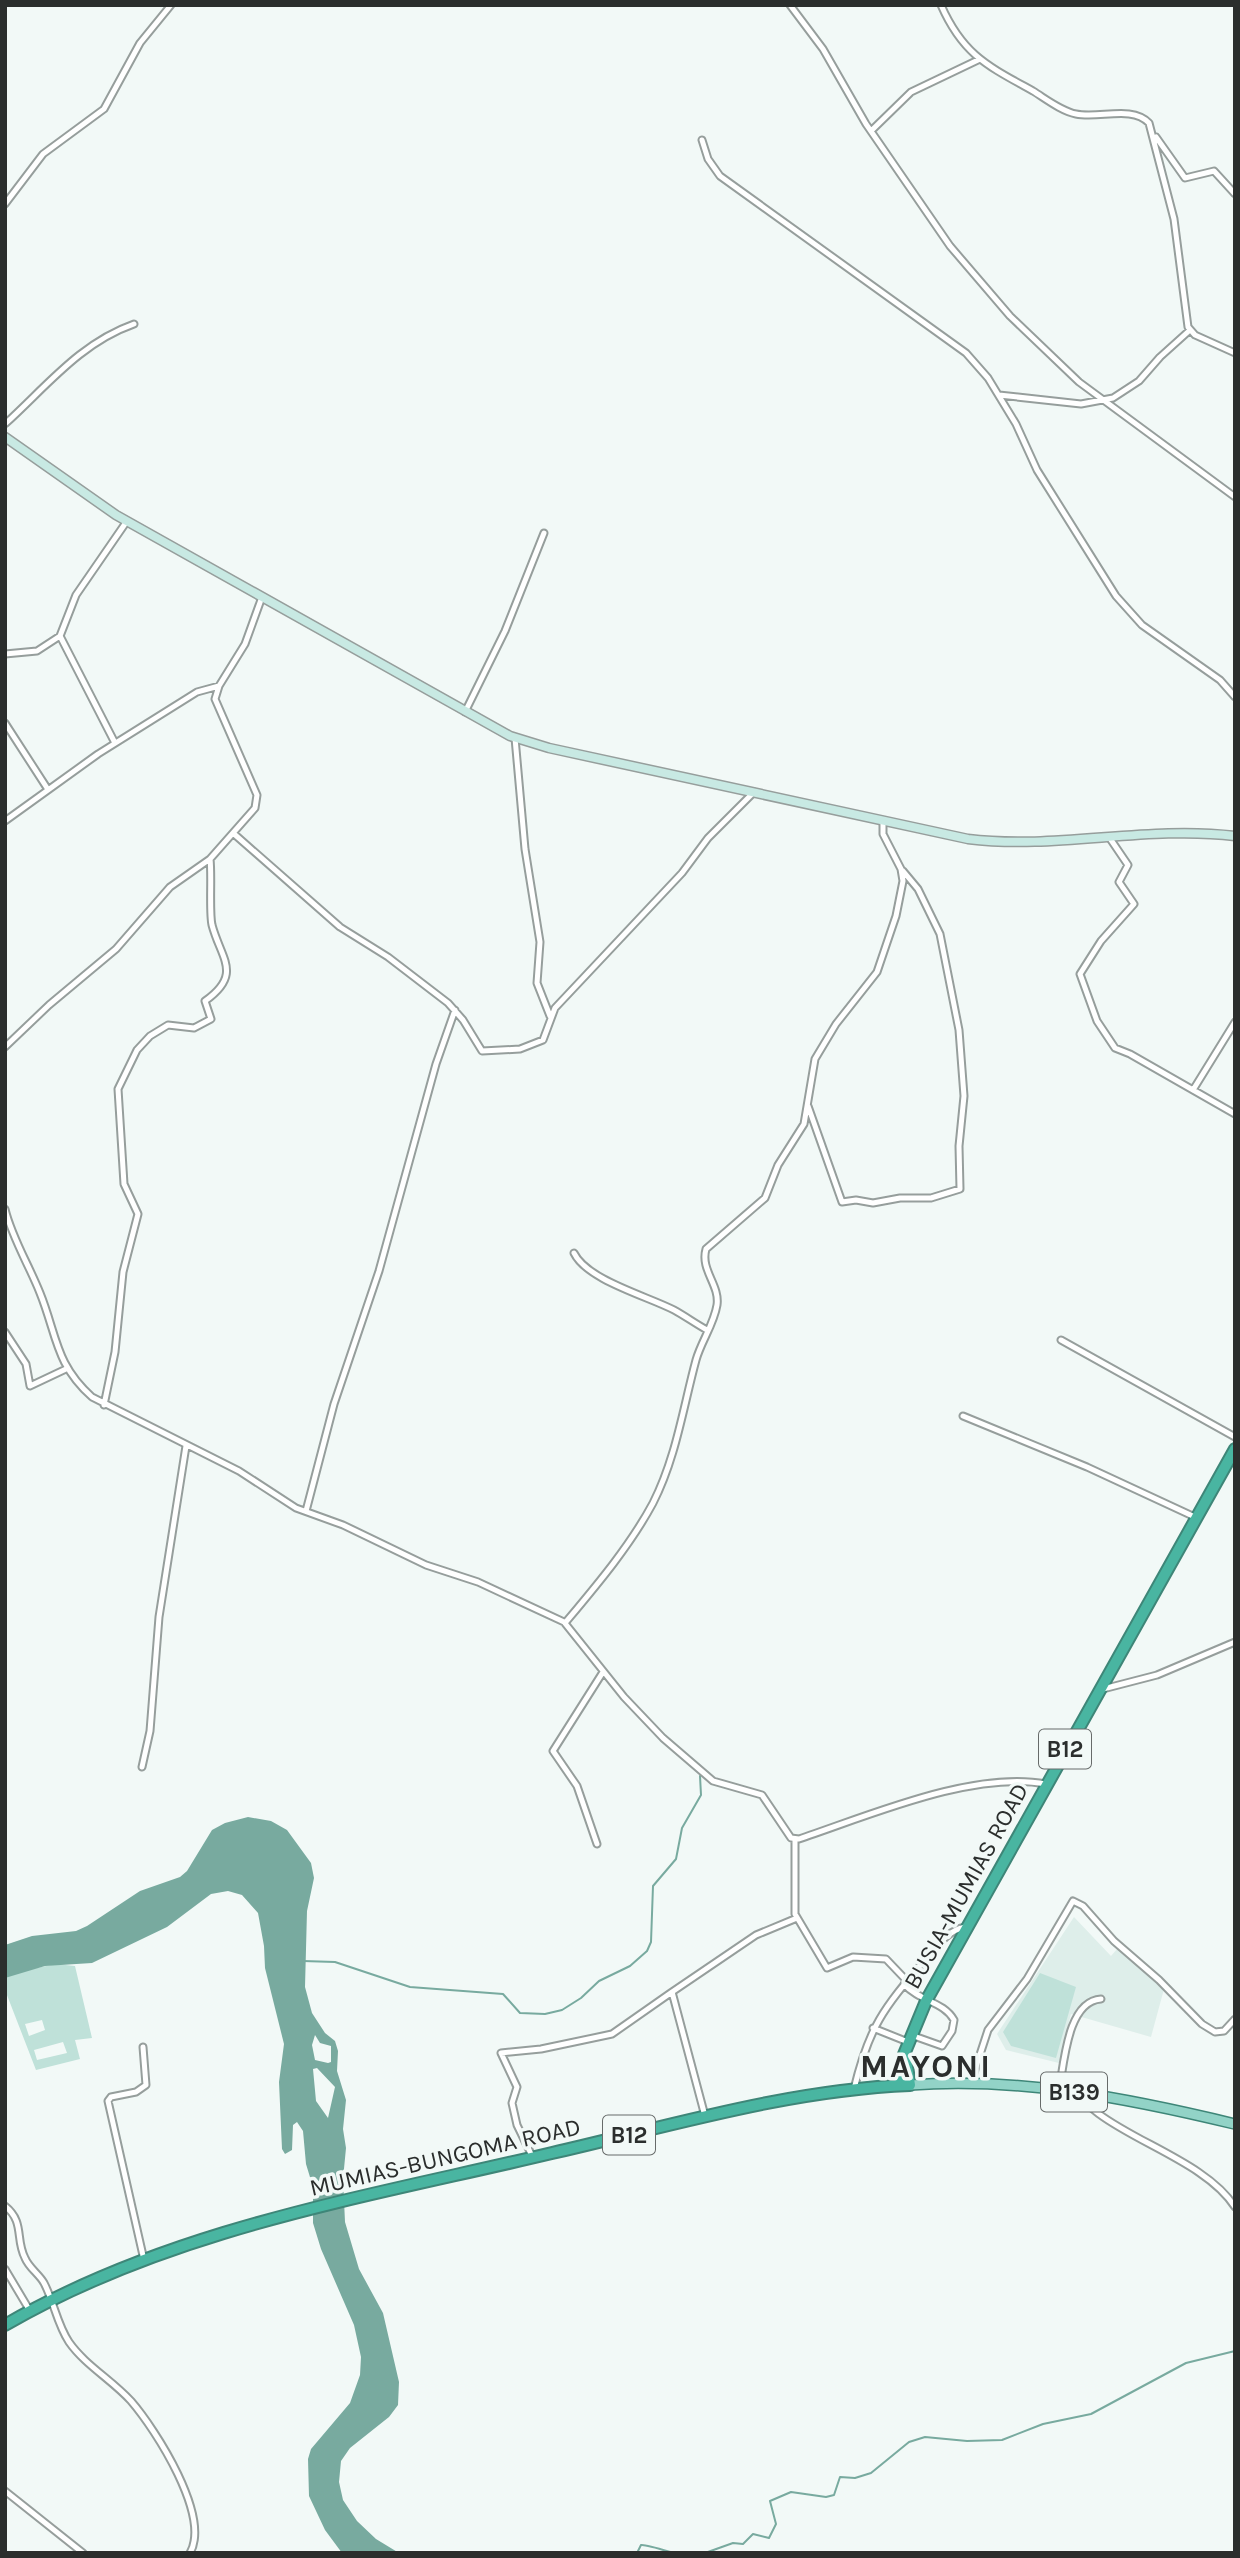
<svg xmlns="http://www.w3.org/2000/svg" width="1240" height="2558" viewBox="0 0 1240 2558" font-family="Karla,sans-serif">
	<rect width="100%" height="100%" fill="#f2f9f7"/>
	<path fill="#deeeea" d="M 1074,1917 L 1111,1956 L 1118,1948 L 1164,1989 L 1151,2037 L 1071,2014 L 1059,2063 L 1006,2050 L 997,2034 Z"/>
	<path fill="#bfe1d9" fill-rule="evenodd" d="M 56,1964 L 75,1966 L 92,2038 L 75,2040 L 80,2059 L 36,2070 L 5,1990 L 5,1978 L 17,1972 ZM 42,2020 L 45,2030 L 29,2036 L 25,2024 ZM 63,2042 L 67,2053 L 37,2060 L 34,2050 Z
		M 1040,1973 L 1076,1987 L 1056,2058 L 1011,2046 L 1003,2032 Z"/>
	<path fill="#78aa9f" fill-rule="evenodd" d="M 248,1817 L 271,1821 L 287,1830 L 311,1863 L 314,1878 L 307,1911 L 305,1987 L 312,2013 L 325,2033 L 335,2041 L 338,2051 L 337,2071 L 346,2100 L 343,2129 L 346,2148 L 343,2179 L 345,2222 L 359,2269 L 383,2313 L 399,2382 L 398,2405 L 389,2417 L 350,2448 L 341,2461 L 339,2482 L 343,2500 L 357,2521 L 376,2539 L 399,2553 L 342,2553 L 325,2530 L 309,2496 L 308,2459 L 311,2449 L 350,2403 L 360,2375 L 361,2357 L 354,2325 L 321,2249 L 313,2223 L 313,2187 L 306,2164 L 303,2131 L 297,2122 L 293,2125 L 292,2150 L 285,2154 L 282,2149 L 279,2082 L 284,2044 L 265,1968 L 264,1946 L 258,1913 L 242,1895 L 228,1891 L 211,1894 L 167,1927 L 92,1963 L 45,1966 L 5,1978 L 5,1945 L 32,1936 L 76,1931 L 87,1926 L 140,1891 L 180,1877 L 187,1871 L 212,1830 L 225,1823 ZM 315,2035 L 320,2043 L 331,2046 L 331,2062 L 328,2063 L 315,2060 L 312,2045 ZM 317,2068 L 335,2087 L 328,2118 L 316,2101 L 313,2069 Z"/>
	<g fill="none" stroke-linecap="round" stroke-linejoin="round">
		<path stroke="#78aa9f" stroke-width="2" d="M 303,1961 L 335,1962 L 410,1987 L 503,1994 L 520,2013 L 545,2014 L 562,2010 L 581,1998 L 599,1981 L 630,1966 L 647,1951 L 651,1942 L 653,1886 L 676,1859 L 682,1828 L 701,1795 L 700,1776
			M 637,2553 L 641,2545 C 645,2544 667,2551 674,2553
			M 705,2553 L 733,2543 L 743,2544 L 753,2534 L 769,2538 L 776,2524 L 770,2501 L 791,2492 L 826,2497 L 834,2495 L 840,2477 L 855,2478 L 871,2473 L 909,2442 L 925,2437 L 967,2441 L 1002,2440 L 1043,2424 L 1091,2414 L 1186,2363 L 1235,2351"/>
		<g stroke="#969e9c" stroke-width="9">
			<path id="street" d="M 790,5 L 823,49 L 866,124 L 950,246 L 1010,316 L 1079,382 L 1235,497
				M 941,5 C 963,55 988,66 1033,91 C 1046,99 1061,111 1076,114 C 1099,119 1132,105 1149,123 L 1174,219 L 1188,327 L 1195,335 L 1235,353
				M 871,131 L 911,92 L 978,60
				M 1156,137 L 1185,178 L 1214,171 L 1235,194
				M 702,140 L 708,159 L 720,176 L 966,353 L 988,378 L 1016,424 L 1037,470 L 1116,596 L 1142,625 L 1220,680 L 1235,697
				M 5,204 L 43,154 L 104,109 L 140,43 L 171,5
				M 999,395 L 1081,404 L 1113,398 L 1139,381 L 1160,357 L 1190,330
				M 5,424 C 46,387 80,343 134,324
				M 60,636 L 115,743
				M 5,654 L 37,651 L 60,636 L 76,595 L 127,521
				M 465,712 L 505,631 L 544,533
				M 5,723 L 47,788
				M 515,738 L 525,849 L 540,942 L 537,983 L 550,1016
				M 5,821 L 98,754 L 197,692 L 219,686
				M 233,833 L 340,927 L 388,957 L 448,1003 L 463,1020 L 482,1051 L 520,1049 L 543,1040 L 555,1008 L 682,873 L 708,838 L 754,792
				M 1109,837 L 1128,865 L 1119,882 L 1134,904 L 1101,941 L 1080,974 L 1097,1021 L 1115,1048 L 1130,1054 L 1235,1114
				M 5,1047 L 49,1005 L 116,949 L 170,887 L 210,859 L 255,808 L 257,795 L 215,699 L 219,686 L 245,644 L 262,597
				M 1193,1090 L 1235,1022
				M 808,1106 L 842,1202 L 856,1200 L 873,1203 L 900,1198 L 931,1198 L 960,1189 L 959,1146 L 964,1096 L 959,1030 L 940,934 L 918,889 L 903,871
				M 5,1209 C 12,1238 29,1265 40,1293 C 57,1335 55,1364 92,1397 L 239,1471 L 296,1508 L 343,1525 L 426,1565 L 478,1582 L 564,1622 L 624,1697 L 663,1738 L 713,1781 L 762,1795 L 791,1838 L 799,1839 C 868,1816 974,1770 1046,1784
				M 574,1253 C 587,1280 647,1296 674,1310 C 685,1316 696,1324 707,1330
				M 5,1332 L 26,1364 L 30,1386 L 66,1369
				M 1061,1340 L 1235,1437
				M 104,1405 L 115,1352 L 123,1272 L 138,1214 L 124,1184 L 118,1089 L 137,1050 L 150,1036 L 168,1025 L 194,1028 L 211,1019 L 205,1001 C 243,974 221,959 212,925 C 209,912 212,875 210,859
				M 963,1416 L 1087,1467 L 1197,1518
				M 306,1511 L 334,1404 L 379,1271 L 436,1064 L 455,1010
				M 565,1623 C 596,1586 630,1546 653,1503 C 676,1458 683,1408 696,1360 C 701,1342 714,1324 717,1305 C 720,1285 700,1270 706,1249 L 765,1198 L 778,1165 L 804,1124 L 815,1059 L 836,1024 L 877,972 L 896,916 L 903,881 L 901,869 L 883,834 L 883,821
				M 1103,1689 L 1157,1675 L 1235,1642
				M 142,1767 L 150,1731 L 159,1617 L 186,1446
				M 795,1840 L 795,1914 L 827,1968 L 853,1957 L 886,1959 L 907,1981
				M 597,1844 L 577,1786 L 553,1751 L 603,1672
				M 904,1984 C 920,2002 943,2001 954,2020 L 952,2031 L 942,2046 L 911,2035
				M 873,2028 L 908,2042
				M 143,2047 L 146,2085 L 136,2092 L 111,2097 L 108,2101 L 144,2260
				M 971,2082 L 988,2030 L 1027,1979 L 1073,1901 L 1083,1906 L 1114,1941 L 1159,1980 L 1202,2024 L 1215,2032 L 1224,2031 L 1235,2019
				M 854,2089 C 869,2027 883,2009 924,1961 C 936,1948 946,1931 965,1927
				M 1059,2090 C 1064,2065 1067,2001 1101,1999
				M 1082,2093 L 1088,2105 L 1099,2114 C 1139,2144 1208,2165 1235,2207
				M 705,2116 L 672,1992 L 756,1935 L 797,1918
				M 533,2158 L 517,2125 L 512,2103 L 517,2087 L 501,2053 L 541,2049 L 612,2034 L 672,1992
				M 5,2206 C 25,2222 15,2239 25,2258 C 29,2268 39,2274 44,2283 C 54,2302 57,2324 69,2342 C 85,2365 112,2380 131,2401 C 156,2430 211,2516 190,2553
				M 5,2269 L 30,2311
				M 5,2491 L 83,2553"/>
		</g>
		<g stroke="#969e9c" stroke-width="11">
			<path id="secondary" d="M 5,437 L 116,515 L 510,736 L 549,748 L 968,839 C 1057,850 1146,825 1235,836"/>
		</g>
		<g stroke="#3e8678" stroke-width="12">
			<path id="primary" d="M 910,2085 C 1021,2077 1127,2098 1235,2124"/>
		</g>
		<g stroke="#3e8678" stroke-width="14">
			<path id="highway" d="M 900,2085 L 900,2064 L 926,2001 L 1235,1449
				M 5,2325 C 172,2228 367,2197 552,2153 C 670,2126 788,2090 910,2085 L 905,2054"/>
		</g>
		<use href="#street" stroke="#fff" stroke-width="5"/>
		<use href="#secondary" stroke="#c8e9e3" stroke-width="8"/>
		<use href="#primary" stroke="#92d3c7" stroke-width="9"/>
		<use href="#highway" stroke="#49b5a1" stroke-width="10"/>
	</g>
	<g text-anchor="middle" stroke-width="7" stroke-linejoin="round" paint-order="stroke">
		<g fill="#f2f9f7" stroke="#676b6a" stroke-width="2">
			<rect x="1039" y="1729.5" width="52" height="39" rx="5"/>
			<rect x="1041" y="2072.5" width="66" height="39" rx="5"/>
			<rect x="603" y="2115.5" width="52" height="39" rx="5"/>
		</g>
		<g font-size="23" font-weight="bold" fill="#2b2e2d">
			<text x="1065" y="1757">B12</text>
			<text x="1074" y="2100">B139</text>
			<text x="629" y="2143">B12</text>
		</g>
		<g font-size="24" fill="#2b2e2d" stroke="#f2f9f7">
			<text transform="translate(966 1886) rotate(-61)" y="8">BUSIA-MUMIAS ROAD</text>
			<text transform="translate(445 2157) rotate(-13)" y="8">MUMIAS-BUNGOMA ROAD</text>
		</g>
		<g font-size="32" font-weight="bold" letter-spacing="2" fill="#2b2e2d" stroke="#f2f9f7">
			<text x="926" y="2077">MAYONI</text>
		</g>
	</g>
	<rect width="1240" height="2558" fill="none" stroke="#2b2e2d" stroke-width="14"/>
</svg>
